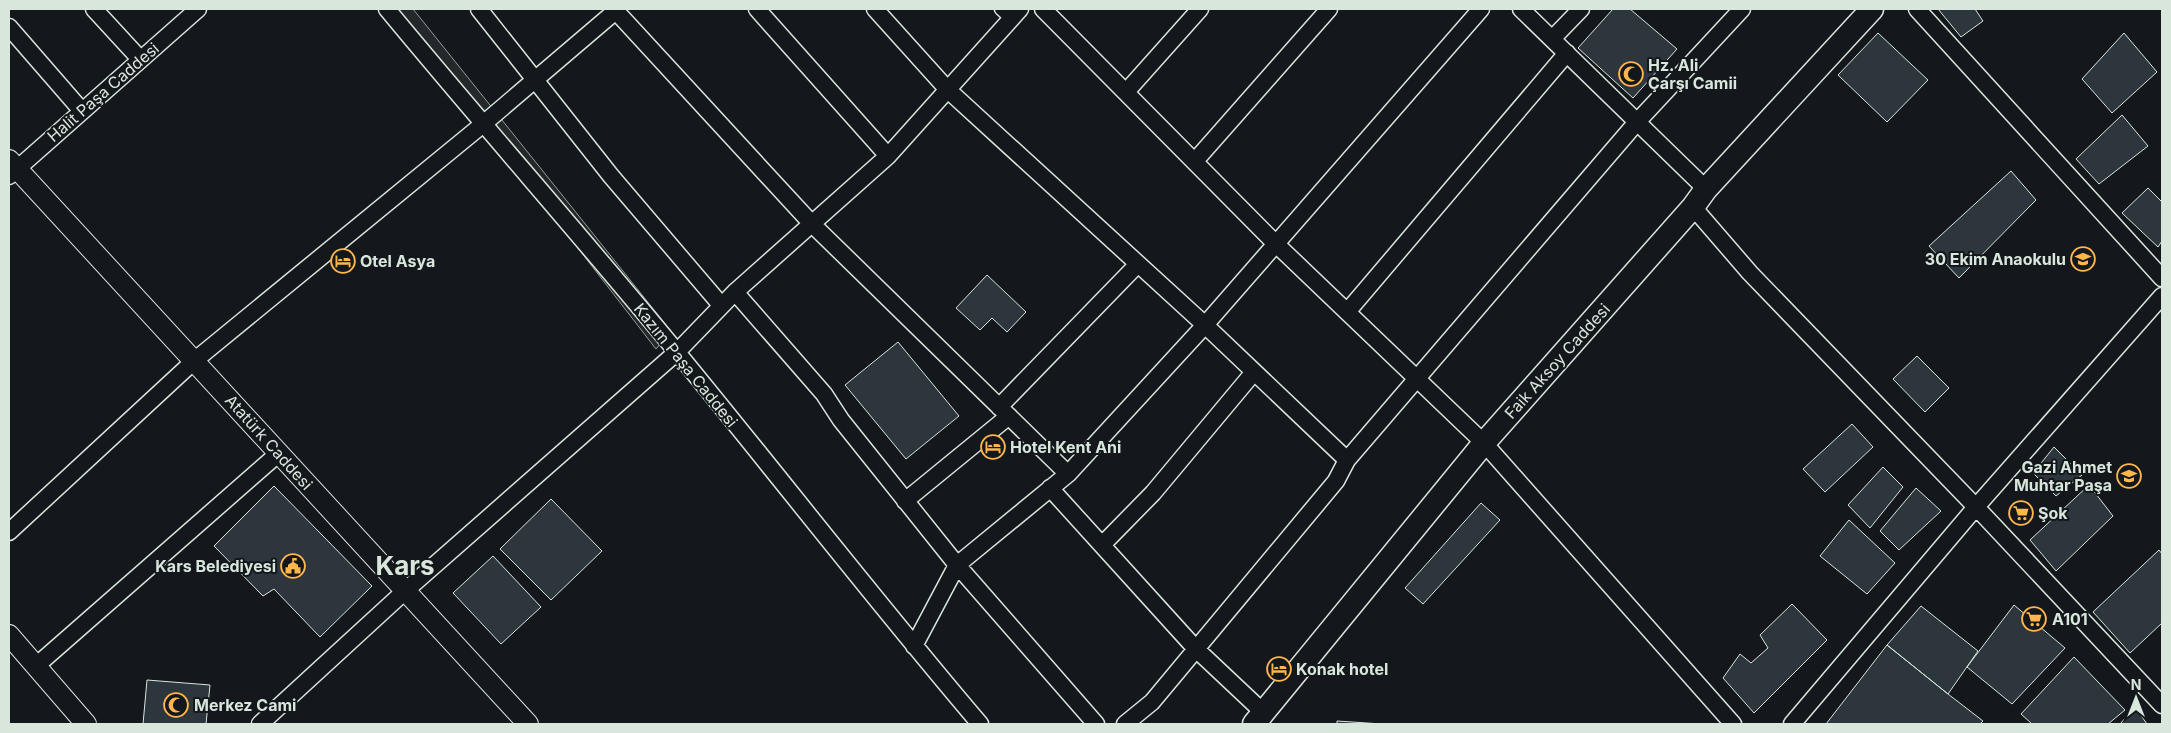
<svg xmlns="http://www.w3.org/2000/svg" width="2171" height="733" viewBox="0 0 2171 733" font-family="Inter,sans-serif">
	<rect width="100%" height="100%" fill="#14181c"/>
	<path fill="#24282b" stroke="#939e99" d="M 393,9 L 413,9 L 671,331 L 656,349 Z"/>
	<path fill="#2c363c" stroke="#d8e6dc" d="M 1613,9 L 1630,9 L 1677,49 L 1633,98 L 1578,48 Z
		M 1938,9 L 1975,9 L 1983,21 L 1961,37 Z
		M 1878,33 L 1928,80 L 1887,122 L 1838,75 Z
		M 2124,33 L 2157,72 L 2112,113 L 2082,79 Z
		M 2122,115 L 2148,146 L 2099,184 L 2076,159 Z
		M 2011,171 L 2036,200 L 1959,278 L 1929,246 Z
		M 2148,188 L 2162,202 L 2162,241 L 2158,247 L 2122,213 Z
		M 987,275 L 1026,312 L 1007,332 L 992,318 L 980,330 L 956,308 Z
		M 898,342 L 959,416 L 906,459 L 845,385 Z
		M 1917,356 L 1949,388 L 1925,412 L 1893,379 Z
		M 1852,424 L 1873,447 L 1825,492 L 1803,469 Z
		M 2054,447 L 2082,475 L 2056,496 L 2033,473 Z
		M 1883,467 L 1903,487 L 1870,528 L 1848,505 Z
		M 2089,485 L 2113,516 L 2056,571 L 2030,540 Z
		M 274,486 L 372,586 L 320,637 L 274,589 L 263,596 L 214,546 Z
		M 1916,488 L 1941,511 L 1899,550 L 1880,531 Z
		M 551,499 L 602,551 L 551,600 L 500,549 Z
		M 1481,503 L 1500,520 L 1423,604 L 1405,588 Z
		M 1849,520 L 1895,563 L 1867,594 L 1820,556 Z
		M 2159,550 L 2162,554 L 2162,623 L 2130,653 L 2093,612 Z
		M 493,556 L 541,607 L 501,644 L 453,593 Z
		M 1792,604 L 1827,640 L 1754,713 L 1723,678 L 1740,654 L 1751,663 L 1768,648 L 1760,635 Z
		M 2014,605 L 2065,648 L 2012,704 L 1967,667 Z
		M 1921,606 L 1978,651 L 1948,694 L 1887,645 Z
		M 1887,645 L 1948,694 L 1983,721 L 1980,724 L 1826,724 Z
		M 2074,657 L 2125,710 L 2108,724 L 2032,724 L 2021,714 Z
		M 147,680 L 210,685 L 206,724 L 143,724 Z
		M 2135,707 L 2147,724 L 2120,724 Z
		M 1337,721 L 1382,724 L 1337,724 Z"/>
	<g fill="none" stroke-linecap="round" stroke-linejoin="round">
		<g stroke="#d8e6dc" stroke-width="15">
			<path id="pedestrian" d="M 1001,9 L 1011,18"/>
		</g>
		<g stroke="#d8e6dc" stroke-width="19">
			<path id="minor" d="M 94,9 L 140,59
				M 387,9 C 482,124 581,236 676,351 C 778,475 876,602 980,724
				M 479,9 L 611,176 L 721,305
				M 614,9 L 812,224 L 1068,474
				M 757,9 L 888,156
				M 875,9 L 948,90 L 1205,325 L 1347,460 L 1637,122 L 1742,9
				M 1043,9 L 1276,244 L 1484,443 L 1733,724
				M 1521,9 L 1706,189
				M 1917,9 L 2162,278
				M 9,27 L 82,111
				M 1552,39 L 1581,9
				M 1126,92 L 1200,9
				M 1195,161 L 1329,9
				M 9,176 L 198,9
				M 1693,207 L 1750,273 L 1976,507 L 2162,705
				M 735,292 L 824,394 L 841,420 L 957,565 L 1096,724
				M 1347,312 L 1567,53
				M 999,407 L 1138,264
				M 1050,488 L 1196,649 L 1264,713
				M 905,501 L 1009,416
				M 9,532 L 194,361 L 482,125 L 618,9
				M 1102,545 L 1153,493 L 1254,372
				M 914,646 L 957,565 L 1068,474 L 1205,325 L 1481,9
				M 36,666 L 279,453
				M 260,724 L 405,591 L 677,352 L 735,292 L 888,156 L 1020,9
				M 1125,724 L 1152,702 L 1336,481 L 1347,460
				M 1792,724 L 1976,507 L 2162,296"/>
		</g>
		<g stroke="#d8e6dc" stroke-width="22">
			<path id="tertiary" d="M 9,160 L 528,724
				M 9,635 L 86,724"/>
		</g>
		<g stroke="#d8e6dc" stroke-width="25">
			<path id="secondary" d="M 1254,724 L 1484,443 L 1693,207 L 1706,189 L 1872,9"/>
		</g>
		<use href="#pedestrian" stroke="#14181c" stroke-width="12"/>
		<use href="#minor" stroke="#14181c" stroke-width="16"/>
		<use href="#tertiary" stroke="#14181c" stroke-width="20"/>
		<use href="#secondary" stroke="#14181c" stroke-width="22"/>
	</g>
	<defs>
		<g id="mosque-ring" transform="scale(1.25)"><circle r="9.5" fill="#14181c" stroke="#ffb74d" stroke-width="1.5"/><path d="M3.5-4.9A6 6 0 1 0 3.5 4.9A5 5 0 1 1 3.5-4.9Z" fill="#ffb74d"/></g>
		<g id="school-ring" transform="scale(1.25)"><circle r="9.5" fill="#14181c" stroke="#ffb74d" stroke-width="1.5"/><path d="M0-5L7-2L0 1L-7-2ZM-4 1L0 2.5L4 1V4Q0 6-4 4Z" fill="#ffb74d"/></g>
		<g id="hotel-ring" transform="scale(1.25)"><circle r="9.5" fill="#14181c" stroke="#ffb74d" stroke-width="1.5"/><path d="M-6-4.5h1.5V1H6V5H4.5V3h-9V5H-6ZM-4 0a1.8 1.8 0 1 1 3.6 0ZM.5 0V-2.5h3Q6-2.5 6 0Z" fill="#ffb74d"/></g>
		<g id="supermarket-ring" transform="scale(1.25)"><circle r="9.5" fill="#14181c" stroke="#ffb74d" stroke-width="1.5"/><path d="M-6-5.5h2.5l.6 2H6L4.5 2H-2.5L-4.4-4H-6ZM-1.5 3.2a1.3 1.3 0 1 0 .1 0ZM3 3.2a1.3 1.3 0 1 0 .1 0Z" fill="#ffb74d"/></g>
		<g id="civic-ring" transform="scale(1.25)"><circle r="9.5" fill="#14181c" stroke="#ffb74d" stroke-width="1.5"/><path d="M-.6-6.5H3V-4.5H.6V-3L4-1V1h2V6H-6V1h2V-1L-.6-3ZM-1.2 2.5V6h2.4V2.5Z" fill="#ffb74d"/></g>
	</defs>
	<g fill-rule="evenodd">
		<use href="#mosque-ring" x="1631" y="74"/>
		<use href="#school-ring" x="2083" y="259"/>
		<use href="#hotel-ring" x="343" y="261"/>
		<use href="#hotel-ring" x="993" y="447"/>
		<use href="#school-ring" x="2129" y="476"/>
		<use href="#supermarket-ring" x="2021" y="513"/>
		<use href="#civic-ring" x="293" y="566"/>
		<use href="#supermarket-ring" x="2034" y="619"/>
		<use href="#hotel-ring" x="1279" y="669"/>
		<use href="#mosque-ring" x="176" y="705"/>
	</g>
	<g text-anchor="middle" stroke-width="4" stroke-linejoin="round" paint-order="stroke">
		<g font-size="16" font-weight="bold" fill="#d8e6dc" stroke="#14181c" text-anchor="start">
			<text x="1648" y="71">Hz. Ali<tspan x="1648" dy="18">Çarşı Camii</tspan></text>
			<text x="2066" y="265" text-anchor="end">30 Ekim Anaokulu</text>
			<text x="360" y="267">Otel Asya</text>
			<text x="1010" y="453">Hotel Kent Ani</text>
			<text x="2112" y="473" text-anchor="end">Gazi Ahmet<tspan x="2112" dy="18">Muhtar Paşa</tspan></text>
			<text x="2038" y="519">Şok</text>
			<text x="276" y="572" text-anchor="end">Kars Belediyesi</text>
			<text x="2052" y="625">A101</text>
			<text x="1296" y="675">Konak hotel</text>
			<text x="194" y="711">Merkez Cami</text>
		</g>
		<g font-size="16" fill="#d8e6dc" stroke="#14181c">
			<text transform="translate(103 92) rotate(-41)" y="6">Halit Paşa Caddesi</text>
			<text transform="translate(1557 361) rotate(-48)" y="6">Faik Aksoy Caddesi</text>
			<text transform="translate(686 365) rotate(51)" y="6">Kazım Paşa Caddesi</text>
			<text transform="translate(269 442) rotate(48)" y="6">Atatürk Caddesi</text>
		</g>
		<g font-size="26" font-weight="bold" fill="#d8e6dc" stroke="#14181c">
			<text x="405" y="575">Kars</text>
		</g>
	</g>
	<rect width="2171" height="733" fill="none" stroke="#d8e6dc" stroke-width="20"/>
	<g transform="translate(2136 698)" stroke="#14181c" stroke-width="4" paint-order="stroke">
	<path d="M0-4L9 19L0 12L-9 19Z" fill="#d8e6dc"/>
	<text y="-8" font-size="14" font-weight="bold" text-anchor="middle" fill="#d8e6dc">N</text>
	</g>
</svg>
